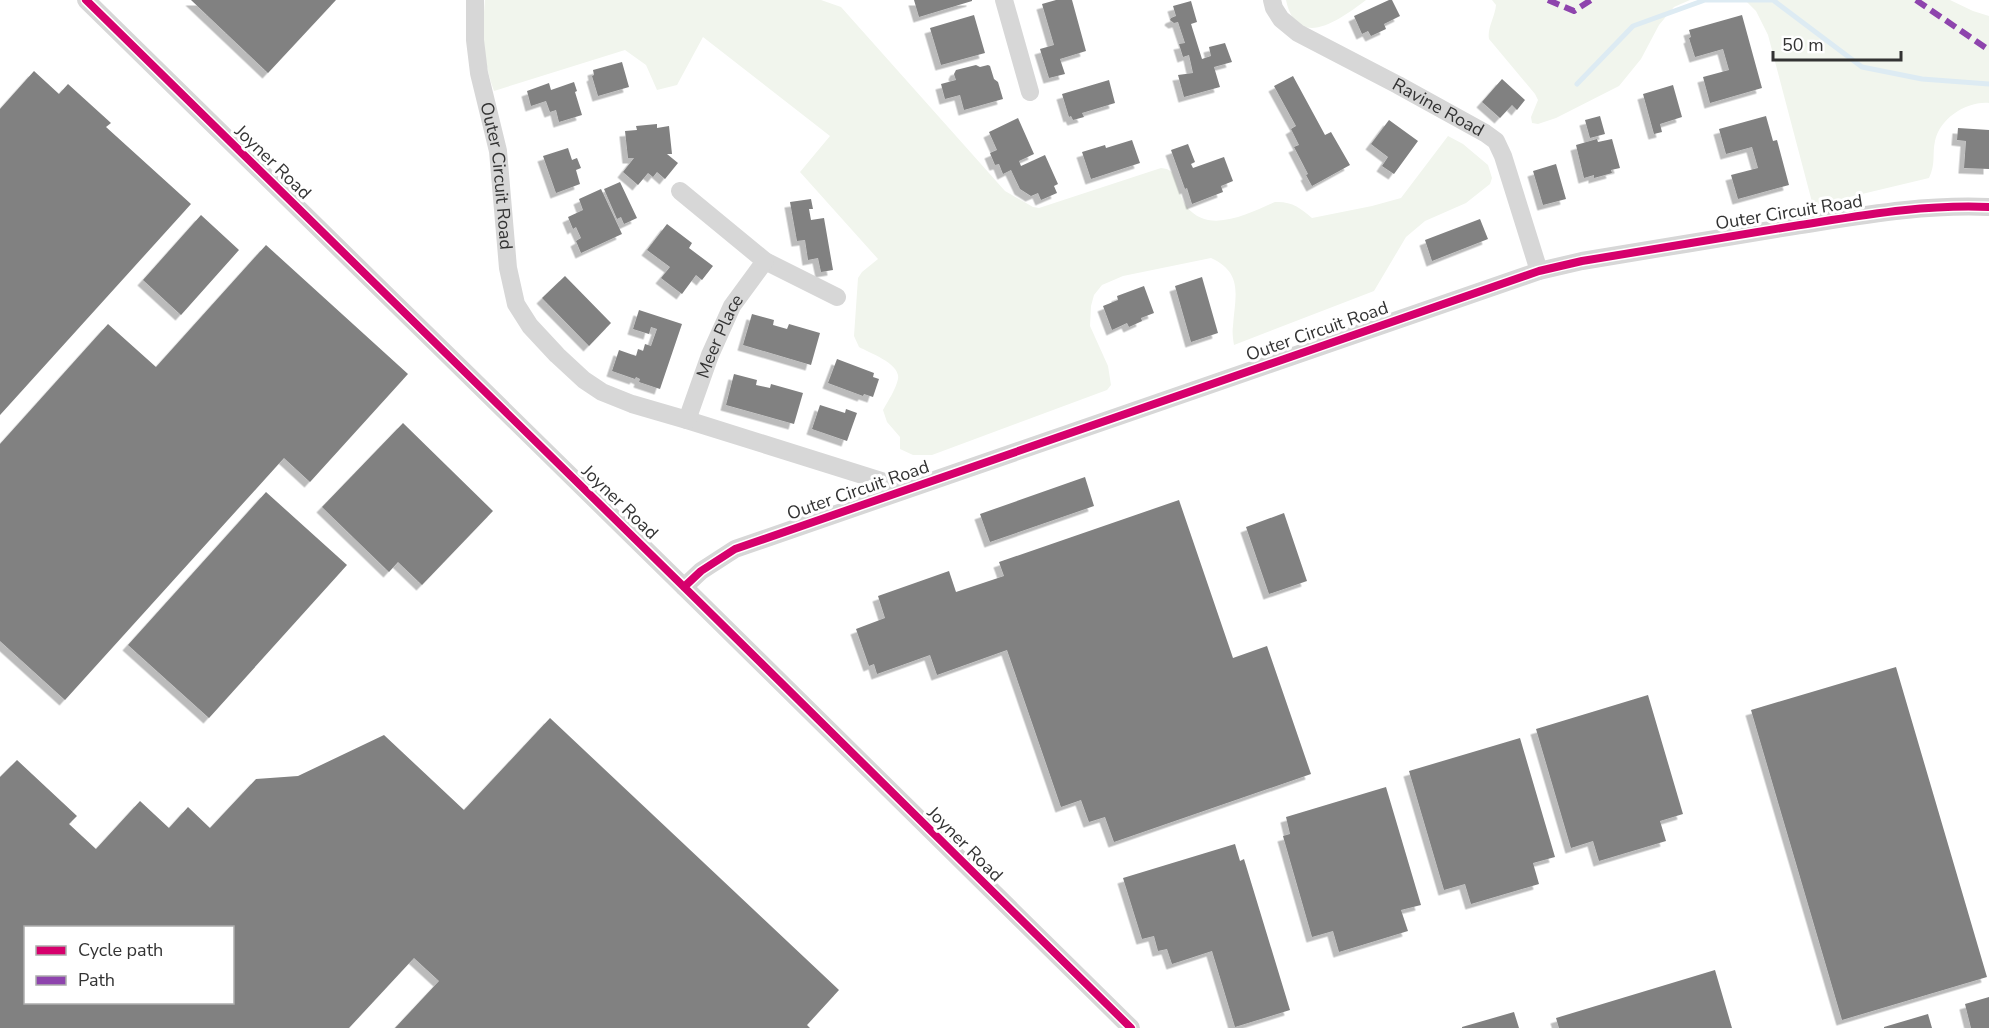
<svg xmlns="http://www.w3.org/2000/svg" width="1989" height="1028" viewBox="0 0 1989 1028" font-family="'Nunito Sans',sans-serif">
	<defs>
		<filter id="shadow"><feDropShadow dx="-5.5" dy="5.5" stdDeviation="0" flood-color="#0004"/></filter>
	</defs>
	<rect width="100%" height="100%" fill="#fff"/>
	<path fill="#f1f5ed" d="M 485,0 L 821,0 L 841,7 L 1005,191 L 1033,207 L 1039,208 L 1161,168 L 1167,169 L 1172,172 C 1177,183 1180,198 1187,207 C 1209,235 1250,213 1275,202 C 1291,201 1301,208 1312,218 L 1372,206 L 1401,198 L 1448,136 L 1463,144 L 1488,165 L 1492,178 L 1490,184 L 1466,203 L 1425,221 L 1406,237 L 1374,291 L 1234,345 C 1233,339 1232,332 1233,326 C 1235,297 1244,273 1211,258 L 1123,276 L 1102,285 L 1094,295 L 1091,306 L 1090,326 L 1108,366 L 1111,385 L 1107,390 L 932,455 L 913,455 L 900,449 L 900,437 L 887,422 L 883,410 C 888,401 896,389 898,379 C 901,364 870,353 859,347 L 854,336 L 858,278 L 862,272 L 878,259 L 800,172 L 830,136 L 703,37 L 677,85 L 657,90 L 646,65 L 625,50 L 494,91 C 483,61 482,31 485,0 Z
		M 1286,0 L 1366,0 C 1341,19 1297,52 1286,0 Z
		M 1492,0 L 1690,0 L 1674,7 L 1659,25 L 1641,59 L 1619,86 L 1556,118 L 1538,124 L 1532,123 L 1531,117 L 1538,100 L 1535,94 L 1489,39 C 1487,28 1495,17 1496,5 Z
		M 1745,0 L 1950,0 L 1973,11 L 1989,16 L 1989,103 C 1967,101 1940,118 1935,141 C 1932,155 1936,163 1929,178 L 1816,205 L 1812,202 L 1768,35 L 1756,11 Z"/>
	<g fill="none" stroke-linecap="round" stroke-linejoin="round">
		<path stroke="#ddebf3" stroke-width="5" d="M 1577,84 L 1633,26 L 1705,0 L 1773,0 L 1862,67 L 1922,79 L 1989,84"/>
	</g>
	<path fill="#818181" fill-rule="evenodd" filter="url(#shadow)" d="M 191,0 L 336,0 L 268,73 Z
		M 914,0 L 972,0 L 972,1 L 919,17 Z
		M 1056,0 L 1072,0 L 1086,51 L 1060,59 L 1065,74 L 1049,78 L 1040,49 L 1054,45 L 1042,4 Z
		M 1389,0 L 1392,0 L 1400,16 L 1384,24 L 1386,29 L 1371,36 L 1368,31 L 1362,34 L 1354,16 Z
		M 1191,1 L 1197,22 L 1191,24 L 1202,59 L 1211,56 L 1209,47 L 1225,43 L 1232,62 L 1214,67 L 1220,87 L 1184,97 L 1178,75 L 1193,73 L 1189,55 L 1183,57 L 1179,44 L 1185,43 L 1178,22 L 1174,23 L 1170,20 L 1171,18 L 1176,16 L 1173,6 Z
		M 974,15 L 985,53 L 941,65 L 930,28 Z
		M 1742,15 L 1762,88 L 1710,103 L 1703,77 L 1729,70 L 1723,49 L 1695,57 L 1689,38 L 1691,37 L 1689,30 Z
		M 622,62 L 629,87 L 598,96 L 592,76 L 594,75 L 593,70 Z
		M 976,65 L 980,67 L 988,65 L 990,66 L 994,79 L 998,82 L 1003,99 L 964,110 L 960,95 L 945,99 L 941,84 L 956,80 L 954,74 L 956,70 Z
		M 34,71 L 59,94 L 68,84 L 111,123 L 106,127 L 191,204 L 0,415 L 0,109 Z
		M 1293,76 L 1325,135 L 1331,132 L 1350,165 L 1312,186 L 1306,175 L 1308,174 L 1294,147 L 1299,145 L 1291,129 L 1296,126 L 1274,86 Z
		M 1502,79 L 1525,100 L 1517,110 L 1512,105 L 1500,118 L 1482,102 Z
		M 1109,80 L 1115,103 L 1082,113 L 1084,117 L 1073,120 L 1071,116 L 1069,117 L 1062,94 Z
		M 574,82 L 577,91 L 575,92 L 582,115 L 559,122 L 556,110 L 550,112 L 546,101 L 531,106 L 527,91 L 549,83 L 551,90 Z
		M 1673,85 L 1682,117 L 1660,124 L 1662,132 L 1654,134 L 1643,94 Z
		M 1600,116 L 1605,134 L 1590,138 L 1585,120 Z
		M 1766,116 L 1773,141 L 1777,140 L 1789,185 L 1738,199 L 1731,175 L 1758,168 L 1752,147 L 1726,154 L 1719,129 Z
		M 1018,118 L 1034,154 L 1019,161 L 1021,166 L 1045,155 L 1058,184 L 1054,186 L 1057,193 L 1041,200 L 1038,193 L 1031,196 L 1020,189 L 1011,170 L 1003,174 L 999,164 L 995,165 L 990,153 L 997,150 L 989,132 Z
		M 1389,120 L 1418,141 L 1394,174 L 1382,166 L 1388,157 L 1371,144 Z
		M 657,124 L 657,128 L 669,126 L 672,154 L 667,154 L 678,163 L 665,179 L 657,172 L 653,177 L 648,173 L 638,185 L 623,172 L 634,158 L 628,158 L 625,131 L 637,130 L 636,126 Z
		M 1958,128 L 1989,130 L 1989,169 L 1964,168 L 1966,141 L 1957,140 Z
		M 1597,139 L 1598,142 L 1612,139 L 1620,168 L 1611,170 L 1612,173 L 1594,178 L 1594,175 L 1584,178 L 1576,145 Z
		M 1132,140 L 1140,163 L 1091,179 L 1082,152 L 1105,145 L 1106,148 Z
		M 1188,144 L 1195,162 L 1191,164 L 1193,168 L 1224,157 L 1233,181 L 1221,186 L 1223,192 L 1192,204 L 1187,188 L 1185,189 L 1171,150 Z
		M 568,148 L 572,160 L 577,158 L 581,168 L 576,170 L 580,184 L 556,193 L 543,156 Z
		M 1556,164 L 1566,199 L 1543,205 L 1533,171 Z
		M 620,182 L 637,218 L 624,224 L 621,217 L 617,219 L 604,189 Z
		M 601,189 L 622,234 L 581,253 L 576,241 L 581,238 L 576,227 L 573,229 L 568,217 L 583,210 L 579,199 Z
		M 811,199 L 813,209 L 809,209 L 811,220 L 824,218 L 833,270 L 821,272 L 818,258 L 808,260 L 805,240 L 797,241 L 790,202 Z
		M 201,215 L 239,250 L 181,315 L 143,280 Z
		M 1480,219 L 1488,239 L 1432,261 L 1425,240 Z
		M 667,224 L 692,243 L 689,248 L 713,266 L 702,280 L 696,275 L 682,294 L 661,278 L 670,267 L 647,250 Z
		M 266,245 L 408,374 L 310,482 L 284,458 L 65,700 L 0,641 L 0,444 L 108,324 L 156,367 Z
		M 565,276 L 611,323 L 589,346 L 542,298 Z
		M 1202,277 L 1218,333 L 1191,342 L 1175,286 Z
		M 1144,286 L 1154,313 L 1141,318 L 1142,321 L 1129,327 L 1127,323 L 1112,330 L 1103,306 L 1118,300 L 1117,296 Z
		M 639,310 L 682,324 L 660,389 L 639,382 L 640,379 L 636,377 L 635,379 L 612,371 L 619,350 L 636,356 L 638,349 L 643,351 L 645,344 L 651,346 L 657,329 L 651,327 L 649,334 L 633,329 Z
		M 752,314 L 774,320 L 773,325 L 787,329 L 789,324 L 820,333 L 811,365 L 743,345 Z
		M 837,359 L 874,373 L 873,377 L 879,379 L 873,397 L 864,394 L 863,396 L 828,383 Z
		M 734,374 L 757,380 L 756,385 L 770,388 L 771,384 L 803,393 L 794,424 L 726,405 Z
		M 820,405 L 845,413 L 846,409 L 857,413 L 847,441 L 812,429 Z
		M 403,423 L 493,511 L 422,585 L 398,562 L 389,572 L 322,507 Z
		M 1085,477 L 1094,506 L 990,542 L 980,514 Z
		M 266,492 L 347,565 L 209,718 L 128,645 Z
		M 1179,500 L 1233,658 L 1267,646 L 1311,774 L 1114,842 L 1105,817 L 1089,822 L 1081,800 L 1061,807 L 1007,650 L 937,675 L 930,655 L 877,674 L 874,664 L 869,666 L 856,629 L 885,618 L 878,596 L 949,571 L 956,592 L 1004,576 L 999,562 Z
		M 1284,513 L 1307,581 L 1269,594 L 1246,527 Z
		M 1896,667 L 1987,977 L 1842,1020 L 1751,710 Z
		M 1648,695 L 1683,814 L 1660,821 L 1666,841 L 1599,861 L 1593,841 L 1571,848 L 1536,729 Z
		M 550,718 L 839,990 L 807,1025 L 810,1028 L 395,1028 L 439,981 L 414,958 L 349,1028 L 0,1028 L 0,777 L 17,760 L 77,816 L 69,824 L 96,849 L 140,801 L 169,828 L 188,807 L 210,828 L 256,779 L 298,776 L 384,735 L 464,810 ZM 26,928 L 232,928 L 232,1002 L 26,1002 Z
		M 1520,738 L 1555,857 L 1533,863 L 1539,884 L 1471,904 L 1465,884 L 1444,890 L 1409,771 Z
		M 1386,787 L 1421,905 L 1401,910 L 1408,931 L 1339,952 L 1333,931 L 1312,937 L 1283,836 L 1290,834 L 1286,817 Z
		M 1235,844 L 1240,861 L 1244,859 L 1290,1010 L 1235,1027 L 1212,951 L 1172,964 L 1167,949 L 1158,951 L 1154,936 L 1142,939 L 1123,878 Z
		M 1715,970 L 1732,1028 L 1559,1028 L 1556,1018 Z
		M 1989,997 L 1989,1028 L 1971,1028 L 1965,1004 Z
		M 1514,1012 L 1519,1028 L 1462,1028 L 1462,1027 Z
		M 1928,1014 L 1932,1028 L 1884,1028 L 1884,1027 Z"/>
	<g fill="none" stroke-linecap="round" stroke-linejoin="round">
		<g stroke="#d7d7d7" stroke-width="18">
			<path d="M 86,0 L 684,587 L 1131,1028"/>
			<path id="s1" d="M 475,0 L 475,40 L 479,73 L 498,151 L 508,268 L 516,304 L 530,326 L 557,355 L 584,380 L 602,392 L 632,404 L 687,420 L 907,489"/>
			<path d="M 1004,0 L 1030,92"/>
			<path id="s2" d="M 1272,0 L 1274,8 L 1281,19 L 1298,33 L 1398,85 L 1485,133 L 1496,141 L 1503,156 L 1539,271"/>
			<path d="M 680,191 L 765,261 L 837,297"/>
			<path id="s3" d="M 687,420 L 710,355 L 732,306 L 765,261"/>
			<path d="M 684,587 L 701,571 L 735,549 L 1539,271 L 1582,261 C 1653,249 1723,238 1794,226 C 1859,216 1923,204 1989,207"/>
		</g>
		<path stroke="#8e44ad" stroke-width="6" stroke-dasharray="12 6" stroke-linecap="butt" d="M 1548,0 L 1574,11 L 1591,0
			M 1916,0 L 1989,50"/>
		<g stroke="#fff" stroke-width="11">
			<path id="cycleway" d="M 86,0 L 684,587 L 1131,1028
				M 684,587 L 701,571 L 735,549 L 1539,271 L 1582,261 C 1653,249 1723,238 1794,226 C 1859,216 1923,204 1989,207"/>
		</g>
		<use href="#cycleway" stroke="#d6006c" stroke-width="8"/>
	</g>
	<g text-anchor="middle" stroke-width="6" stroke-linejoin="round" paint-order="stroke">
		<g font-size="18" fill="#333" stroke="#fff">
			<text dy="6" stroke="none"><textPath href="#s2" startOffset="202">Ravine Road</textPath></text>
			<text transform="translate(273 162) rotate(44)" y="6">Joyner Road</text>
			<text dy="6" stroke="none"><textPath href="#s1" startOffset="178">Outer Circuit Road</textPath></text>
			<text transform="translate(1789 212) rotate(-9)" y="6">Outer Circuit Road</text>
			<text transform="translate(1317 331) rotate(-19)" y="6">Outer Circuit Road</text>
			<text dy="6" stroke="none"><textPath href="#s3" startOffset="90">Meer Place</textPath></text>
			<text transform="translate(858 490) rotate(-19)" y="6">Outer Circuit Road</text>
			<text transform="translate(620 502) rotate(44)" y="6">Joyner Road</text>
			<text transform="translate(965 844) rotate(45)" y="6">Joyner Road</text>
		</g>
	</g>
	<rect x="24" y="926" width="210" height="78" fill="#ffffff" stroke="#adadad" stroke-width="1.5"/>
	<rect x="36" y="946" width="30" height="9" fill="#d6006c" stroke="#adadad" stroke-width="1.5"/>
	<text x="78" y="956" font-size="18" fill="#333333">Cycle path</text>
	<rect x="36" y="976" width="30" height="9" fill="#8e44ad" stroke="#adadad" stroke-width="1.5"/>
	<text x="78" y="986" font-size="18" fill="#333333">Path</text>
	<path d="M1773 51v9h128v-9" fill="none" stroke="#333333" stroke-width="3"/>
	<text x="1782" y="51" font-size="18" fill="#333333" stroke="#ffffff" stroke-width="4.5" paint-order="stroke">50 m</text>
</svg>
